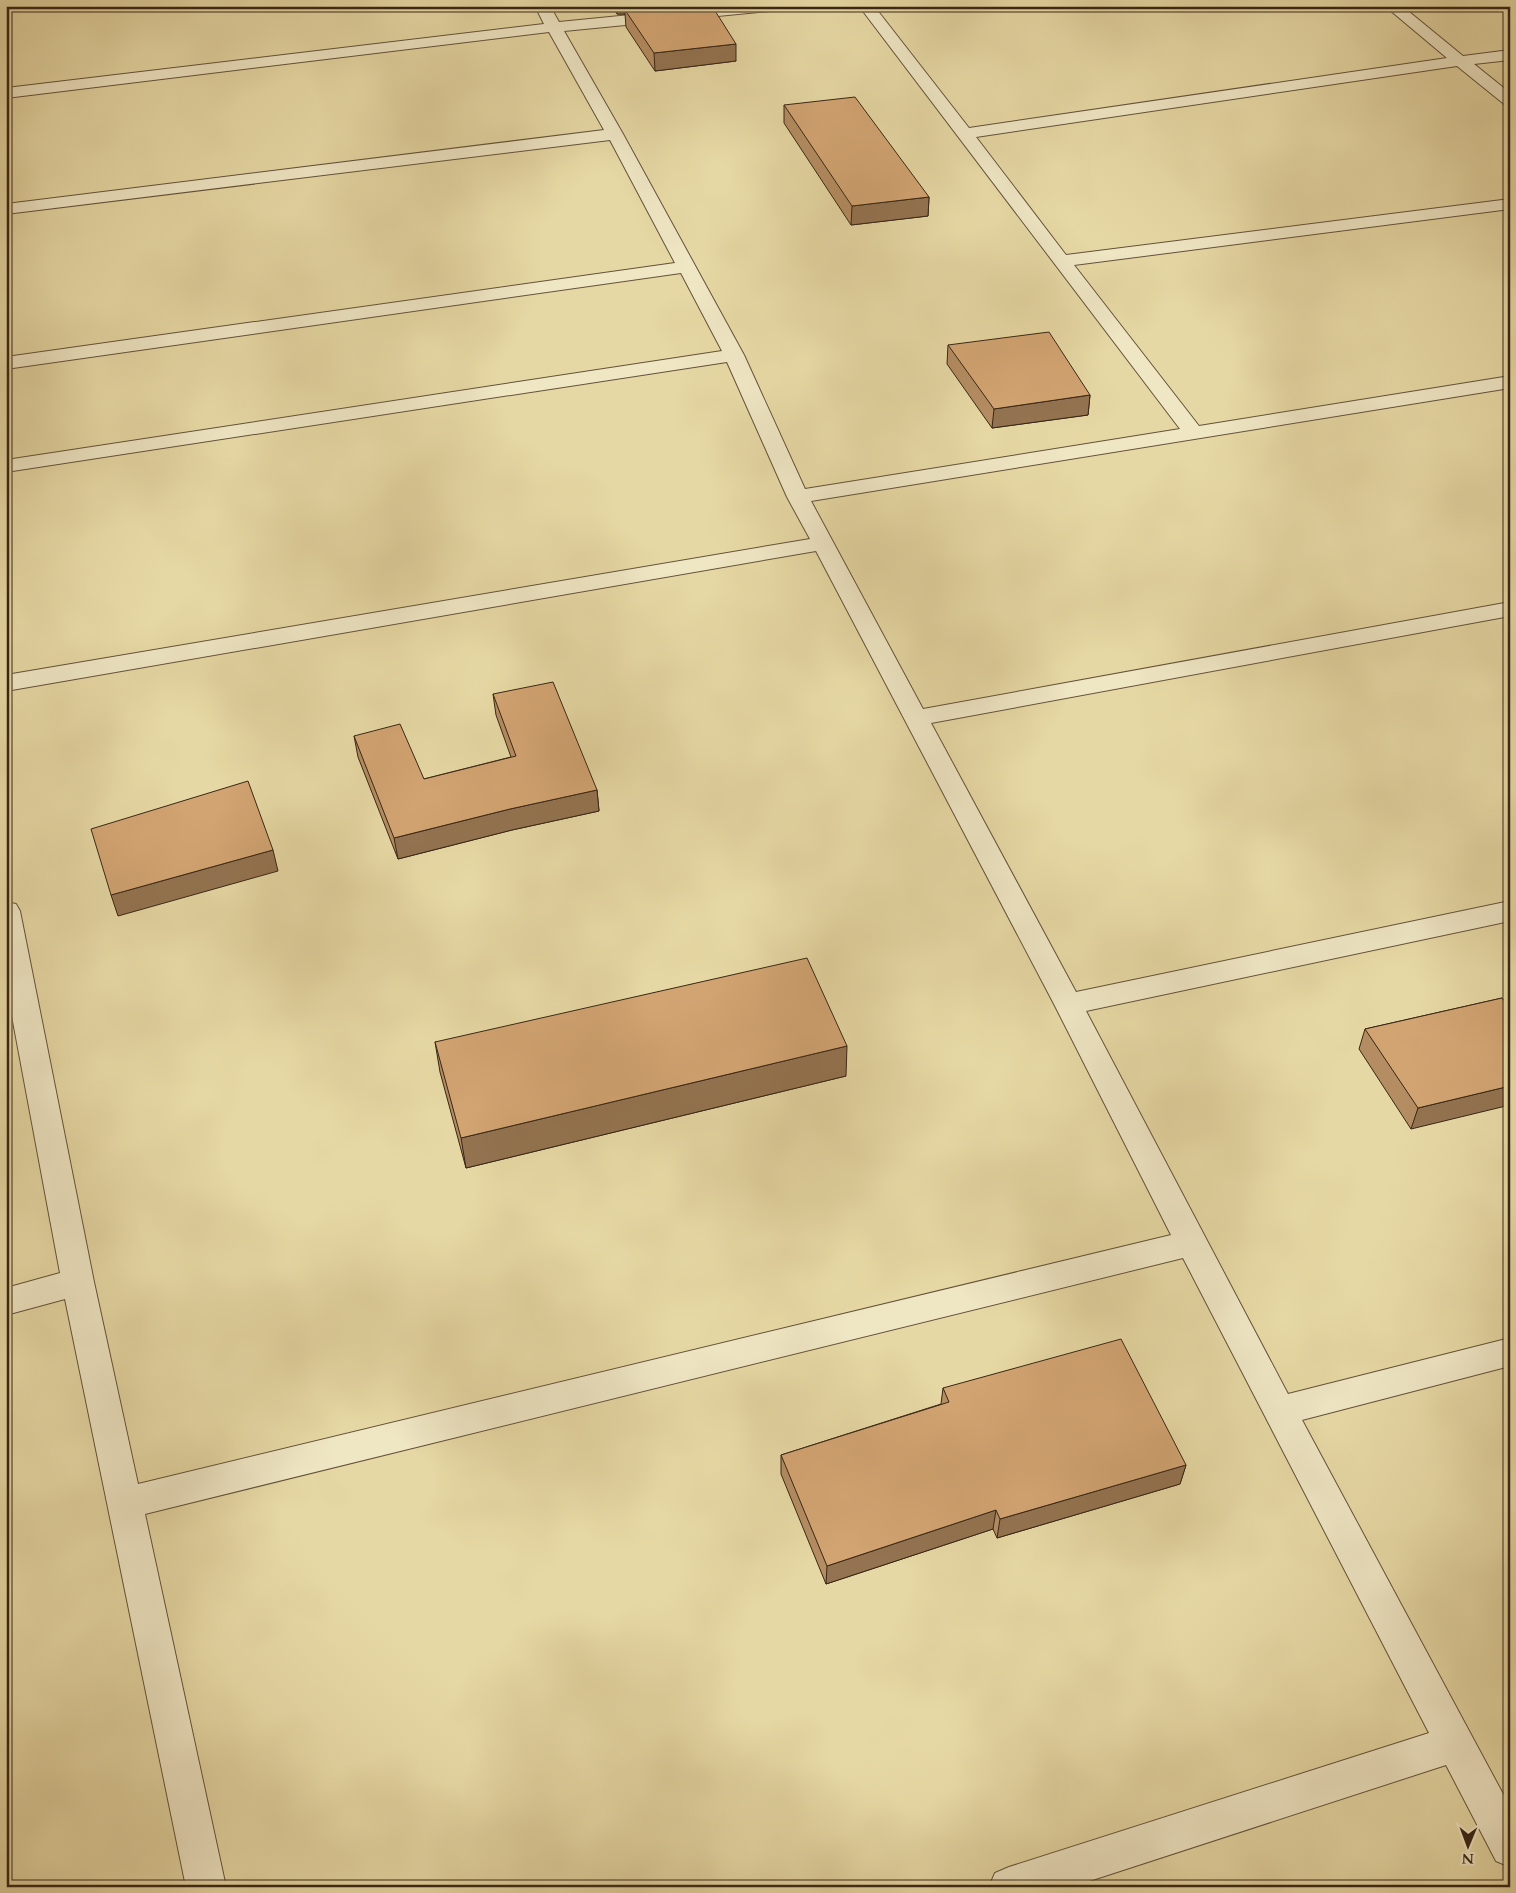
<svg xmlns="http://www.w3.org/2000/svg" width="1516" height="1893" viewBox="0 0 1516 1893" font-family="Cardo,serif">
	<rect width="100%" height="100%" fill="#e6d8a4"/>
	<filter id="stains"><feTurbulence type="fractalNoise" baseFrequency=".004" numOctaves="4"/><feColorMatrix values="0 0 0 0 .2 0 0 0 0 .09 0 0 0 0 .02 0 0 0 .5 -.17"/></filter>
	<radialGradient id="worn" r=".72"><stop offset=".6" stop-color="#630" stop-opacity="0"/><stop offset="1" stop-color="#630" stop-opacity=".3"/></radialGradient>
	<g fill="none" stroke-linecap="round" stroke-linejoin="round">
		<g stroke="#64523a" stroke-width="2">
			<path id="minor" d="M 535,6 L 550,6 L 559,22 L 721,6 L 777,6 L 775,9 L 770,11 L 564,31 L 623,134 L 744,355 L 805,489 L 1180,429 L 859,6 L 874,6 L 969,128 L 1447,58 L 1385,6 L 1402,6 L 1463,56 L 1510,50 L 1510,60 L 1474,64 L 1510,93 L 1510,106 L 1504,104 L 1457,66 L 976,137 L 1066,255 L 1510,199 L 1510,209 L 1074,265 L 1199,426 L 1510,376 L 1510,388 L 811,501 L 923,709 L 1510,602 L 1510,616 L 931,723 L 1076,992 L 1510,901 L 1510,921 L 1086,1011 L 1288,1394 L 1510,1338 L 1510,1366 L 1302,1420 L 1510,1807 L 1510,1867 L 1496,1861 L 1446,1765 L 1071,1887 L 989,1887 L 995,1873 L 1009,1867 L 1429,1733 L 1183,1258 L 145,1514 L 226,1887 L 186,1887 L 65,1299 L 6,1315 L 6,1288 L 60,1273 L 6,984 L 6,902 L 16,904 L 20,911 L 94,1282 L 138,1484 L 1171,1235 L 1054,1004 L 816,551 L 6,691 L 6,675 L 810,539 L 787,497 L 727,362 L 6,472 L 6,460 L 722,351 L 681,273 L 6,369 L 6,357 L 675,263 L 610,140 L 6,214 L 6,204 L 604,130 L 549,32 L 6,98 L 6,88 L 544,24 Z"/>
		</g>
		<use href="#minor" fill="#efe6c4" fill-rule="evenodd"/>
	</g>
	<path fill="#b58d62" stroke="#382616" d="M 612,6 L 712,6 L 736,61 L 655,71 L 626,27 L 625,14 L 617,14 Z
		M 784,105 L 929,197 L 928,216 L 851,225 L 784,123 Z
		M 948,345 L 1090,395 L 1088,415 L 992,428 L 947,364 Z
		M 493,694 L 597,790 L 599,811 L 512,830 L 398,859 L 358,757 L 354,736 L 424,779 L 511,757 L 496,715 Z
		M 1502,998 L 1411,1129 L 1359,1049 L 1365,1029 Z
		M 435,1042 L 846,1076 L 466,1168 L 440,1072 Z
		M 943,1388 L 1186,1465 L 1180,1484 L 997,1538 L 993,1529 L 826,1584 L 781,1474 L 781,1455 L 941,1404 Z"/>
	<path fill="#937350" stroke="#382616" d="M 617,6 L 699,6 L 625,10 L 625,14 L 617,14 Z
		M 736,44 L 736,61 L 655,71 L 654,53 Z
		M 929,197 L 928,216 L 851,225 L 852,206 Z
		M 1090,395 L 1088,415 L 992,428 L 994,409 Z
		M 597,790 L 599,811 L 512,830 L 398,859 L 394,838 L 510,809 Z
		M 273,850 L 278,871 L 118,916 L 111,895 Z
		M 847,1046 L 846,1076 L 466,1168 L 461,1138 Z
		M 1510,1086 L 1510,1105 L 1411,1129 L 1418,1108 Z
		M 1186,1465 L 1180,1484 L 997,1538 L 1000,1519 Z
		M 996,1510 L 993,1529 L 826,1584 L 827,1566 Z"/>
	<path fill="#d2a472" stroke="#382616" d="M 661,6 L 712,6 L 736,44 L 654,53 L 625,10 Z
		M 855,97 L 929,197 L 852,206 L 784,105 Z
		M 1049,332 L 1090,395 L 994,409 L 948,345 Z
		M 553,682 L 597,790 L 510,809 L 394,838 L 354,736 L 400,724 L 424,779 L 516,756 L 493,694 Z
		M 248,781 L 273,850 L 111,895 L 91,829 Z
		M 807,958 L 847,1046 L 461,1138 L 435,1042 Z
		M 1502,998 L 1510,1008 L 1510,1086 L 1418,1108 L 1365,1029 Z
		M 1121,1339 L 1186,1465 L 1000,1519 L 996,1510 L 827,1566 L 781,1455 L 949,1402 L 943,1388 Z"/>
	<rect width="1516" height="1893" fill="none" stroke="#e6d8a4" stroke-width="25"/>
	<rect x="8" y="8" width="1501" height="1878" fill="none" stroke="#382616" stroke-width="2.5"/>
	<rect x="12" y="12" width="1491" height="1868" fill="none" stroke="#382616"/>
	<g transform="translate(1468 1846) rotate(181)" stroke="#efe6c4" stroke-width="4" paint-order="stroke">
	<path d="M0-4L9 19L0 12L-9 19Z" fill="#382616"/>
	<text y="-8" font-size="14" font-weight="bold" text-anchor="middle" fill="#382616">N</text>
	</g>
	<rect width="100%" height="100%" filter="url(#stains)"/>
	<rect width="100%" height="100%" fill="url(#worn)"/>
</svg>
